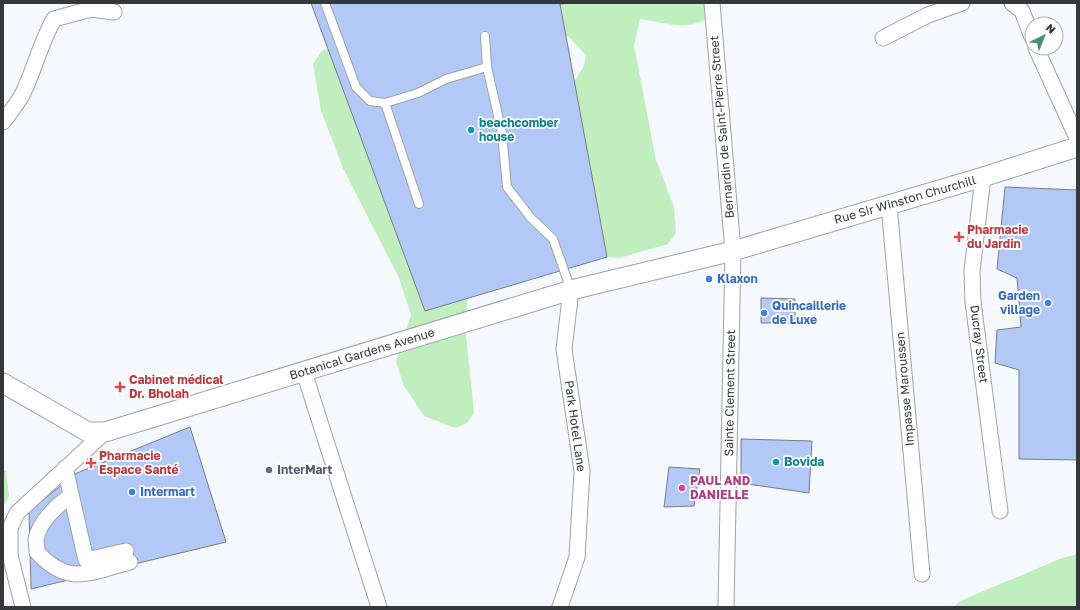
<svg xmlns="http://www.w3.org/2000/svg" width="1080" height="610" viewBox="0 0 1080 610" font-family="'Golos Text',sans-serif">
	<rect width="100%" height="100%" fill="#f5f8fc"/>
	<path fill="#c0eebe" d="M 417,3 L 720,3 L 720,5 C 699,35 671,24 640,19 L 634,45 L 656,160 L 674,207 L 676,233 L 668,244 L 619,258 L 607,257 L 574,239 L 570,88 L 584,66 L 586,55 L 569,37 L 525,21 Z
		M 347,42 L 468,283 L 466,335 L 474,413 L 467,423 L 456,428 L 424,416 L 404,386 L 396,362 L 411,315 L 399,278 L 343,168 L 321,111 L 313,64 L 322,51 Z
		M 3,470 L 6,471 L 9,497 L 3,506 Z
		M 1077,554 L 1077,607 L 953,607 L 960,601 L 1062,558 Z"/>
	<path fill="#b2c9f7" stroke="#7a7c81" d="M 311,3 L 572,3 L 560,4 L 607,257 L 425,311 Z
		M 1005,187 L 1077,190 L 1077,460 L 1019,459 L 1019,370 L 995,363 L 997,330 L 1021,327 L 1017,278 L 997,269 Z
		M 761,298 L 795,299 L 795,323 L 761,323 Z
		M 190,427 L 226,542 L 31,589 L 29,511 L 77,473 Z
		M 741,439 L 812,441 L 809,493 L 741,483 Z
		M 669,467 L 700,469 L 694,506 L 664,507 Z"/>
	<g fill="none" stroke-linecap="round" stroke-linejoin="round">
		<g stroke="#a0a2a7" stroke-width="10">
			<path id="service" d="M 325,3 L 356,87 L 370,101 L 385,103 L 418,93 L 446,79 L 487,67
				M 485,36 L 487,67 L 502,133 L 507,187 L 531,218 L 553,239 L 571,290
				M 385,103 L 419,204"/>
		</g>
		<g stroke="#a0a2a7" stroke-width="17">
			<path id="minor" d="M 712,3 L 733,251 L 726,607
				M 1012,3 L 1022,11 L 1032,37
				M 883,38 L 928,15 L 962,3
				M 1036,48 L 1077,138
				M 3,122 C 10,112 19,102 24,91 C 35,67 41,42 54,19 L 91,9 L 114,12
				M 983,177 L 972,271 L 973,302 L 1000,511
				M 889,205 L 922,574
				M 304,372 L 379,607
				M 65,468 L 86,560 L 126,551
				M 71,496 C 58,504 39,522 36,539 C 36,543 37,548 37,552 C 69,587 90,572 130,562
				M 23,607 L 10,555 L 10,528 L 17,513 L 105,432
				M 560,607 L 577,557 L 582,471 L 564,349 L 571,290"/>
		</g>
		<g stroke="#a0a2a7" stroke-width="21">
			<path id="tertiary" d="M 3,383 L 88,432 L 105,432 L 571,290 L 733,251 L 983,177 L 1077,147"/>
		</g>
		<use href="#service" stroke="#fff" stroke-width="8"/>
		<use href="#minor" stroke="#fff" stroke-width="15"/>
		<use href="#tertiary" stroke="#fff" stroke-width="19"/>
	</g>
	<g fill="#0f9aa8" stroke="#fff" stroke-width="1.5">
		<circle cx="471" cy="130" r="4"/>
		<circle cx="776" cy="462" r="4"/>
	</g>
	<g fill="#e0444e" stroke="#fff" stroke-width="1.5">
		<path d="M957 231h4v4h4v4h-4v4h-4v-4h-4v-4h4z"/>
		<path d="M118 381h4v4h4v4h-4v4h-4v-4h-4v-4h4z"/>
		<path d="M89 457h4v4h4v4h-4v4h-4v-4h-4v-4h4z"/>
	</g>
	<g fill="#3f7fe0" stroke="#fff" stroke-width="1.5">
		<circle cx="709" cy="279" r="4"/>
		<circle cx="1048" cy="303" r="4"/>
		<circle cx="764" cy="313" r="4"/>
		<circle cx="132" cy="492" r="4"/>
	</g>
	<circle fill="#5c6f8a" stroke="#fff" stroke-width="1.5" cx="269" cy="470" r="4"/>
	<circle fill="#d1479c" stroke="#fff" stroke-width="1.5" cx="682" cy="488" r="4"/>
	<g text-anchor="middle" stroke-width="3.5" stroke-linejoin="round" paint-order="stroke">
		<g font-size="12" font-weight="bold" fill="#0d838f" stroke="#fff" text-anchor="start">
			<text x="479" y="127">beachcomber<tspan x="479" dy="14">house</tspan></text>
			<text x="784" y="466">Bovida</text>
		</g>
		<g font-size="12" fill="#363739" stroke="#fff">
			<text transform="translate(722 127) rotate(-95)" y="4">Bernardin de Saint-Pierre Street</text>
			<text transform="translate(905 200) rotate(-16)" y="4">Rue Sir Winston Churchill</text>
			<text transform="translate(979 344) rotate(83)" y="4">Ducray Street</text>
			<text transform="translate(362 354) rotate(-17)" y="4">Botanical Gardens Avenue</text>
			<text transform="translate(905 389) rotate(-95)" y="4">Impasse Maroussen</text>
			<text transform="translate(730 393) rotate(-89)" y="4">Sainte Clement Street</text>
			<text transform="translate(575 426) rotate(82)" y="4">Park Hotel Lane</text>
		</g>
		<g font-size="12" font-weight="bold" fill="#be3a42" stroke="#fff" text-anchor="start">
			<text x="967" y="234">Pharmacie<tspan x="967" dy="14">du Jardin</tspan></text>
			<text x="129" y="384">Cabinet médical<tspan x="129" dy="14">Dr. Bholah</tspan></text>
			<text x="99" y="460">Pharmacie<tspan x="99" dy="14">Espace Santé</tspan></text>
		</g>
		<g font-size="12" font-weight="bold" fill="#366cbe" stroke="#fff" text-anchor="start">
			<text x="717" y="283">Klaxon</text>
			<text x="1040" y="300" text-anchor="end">Garden<tspan x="1040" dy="14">village</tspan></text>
			<text x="772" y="310">Quincaillerie<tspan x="772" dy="14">de Luxe</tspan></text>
			<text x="140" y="496">Intermart</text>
		</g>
		<g font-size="12" font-weight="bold" fill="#4e5e75" stroke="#fff" text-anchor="start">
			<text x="277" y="474">InterMart</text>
		</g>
		<g font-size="12" font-weight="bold" fill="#b23c85" stroke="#fff" text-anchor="start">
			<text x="690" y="485">PAUL AND<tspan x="690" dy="14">DANIELLE</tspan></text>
		</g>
	</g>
	<rect width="1080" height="610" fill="none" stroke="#363739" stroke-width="8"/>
	<g transform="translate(1044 36) rotate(43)"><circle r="19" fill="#ffffff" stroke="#afafb0"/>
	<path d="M0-3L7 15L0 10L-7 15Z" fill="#498d81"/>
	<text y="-6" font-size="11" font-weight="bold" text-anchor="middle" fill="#363739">N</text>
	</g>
</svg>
